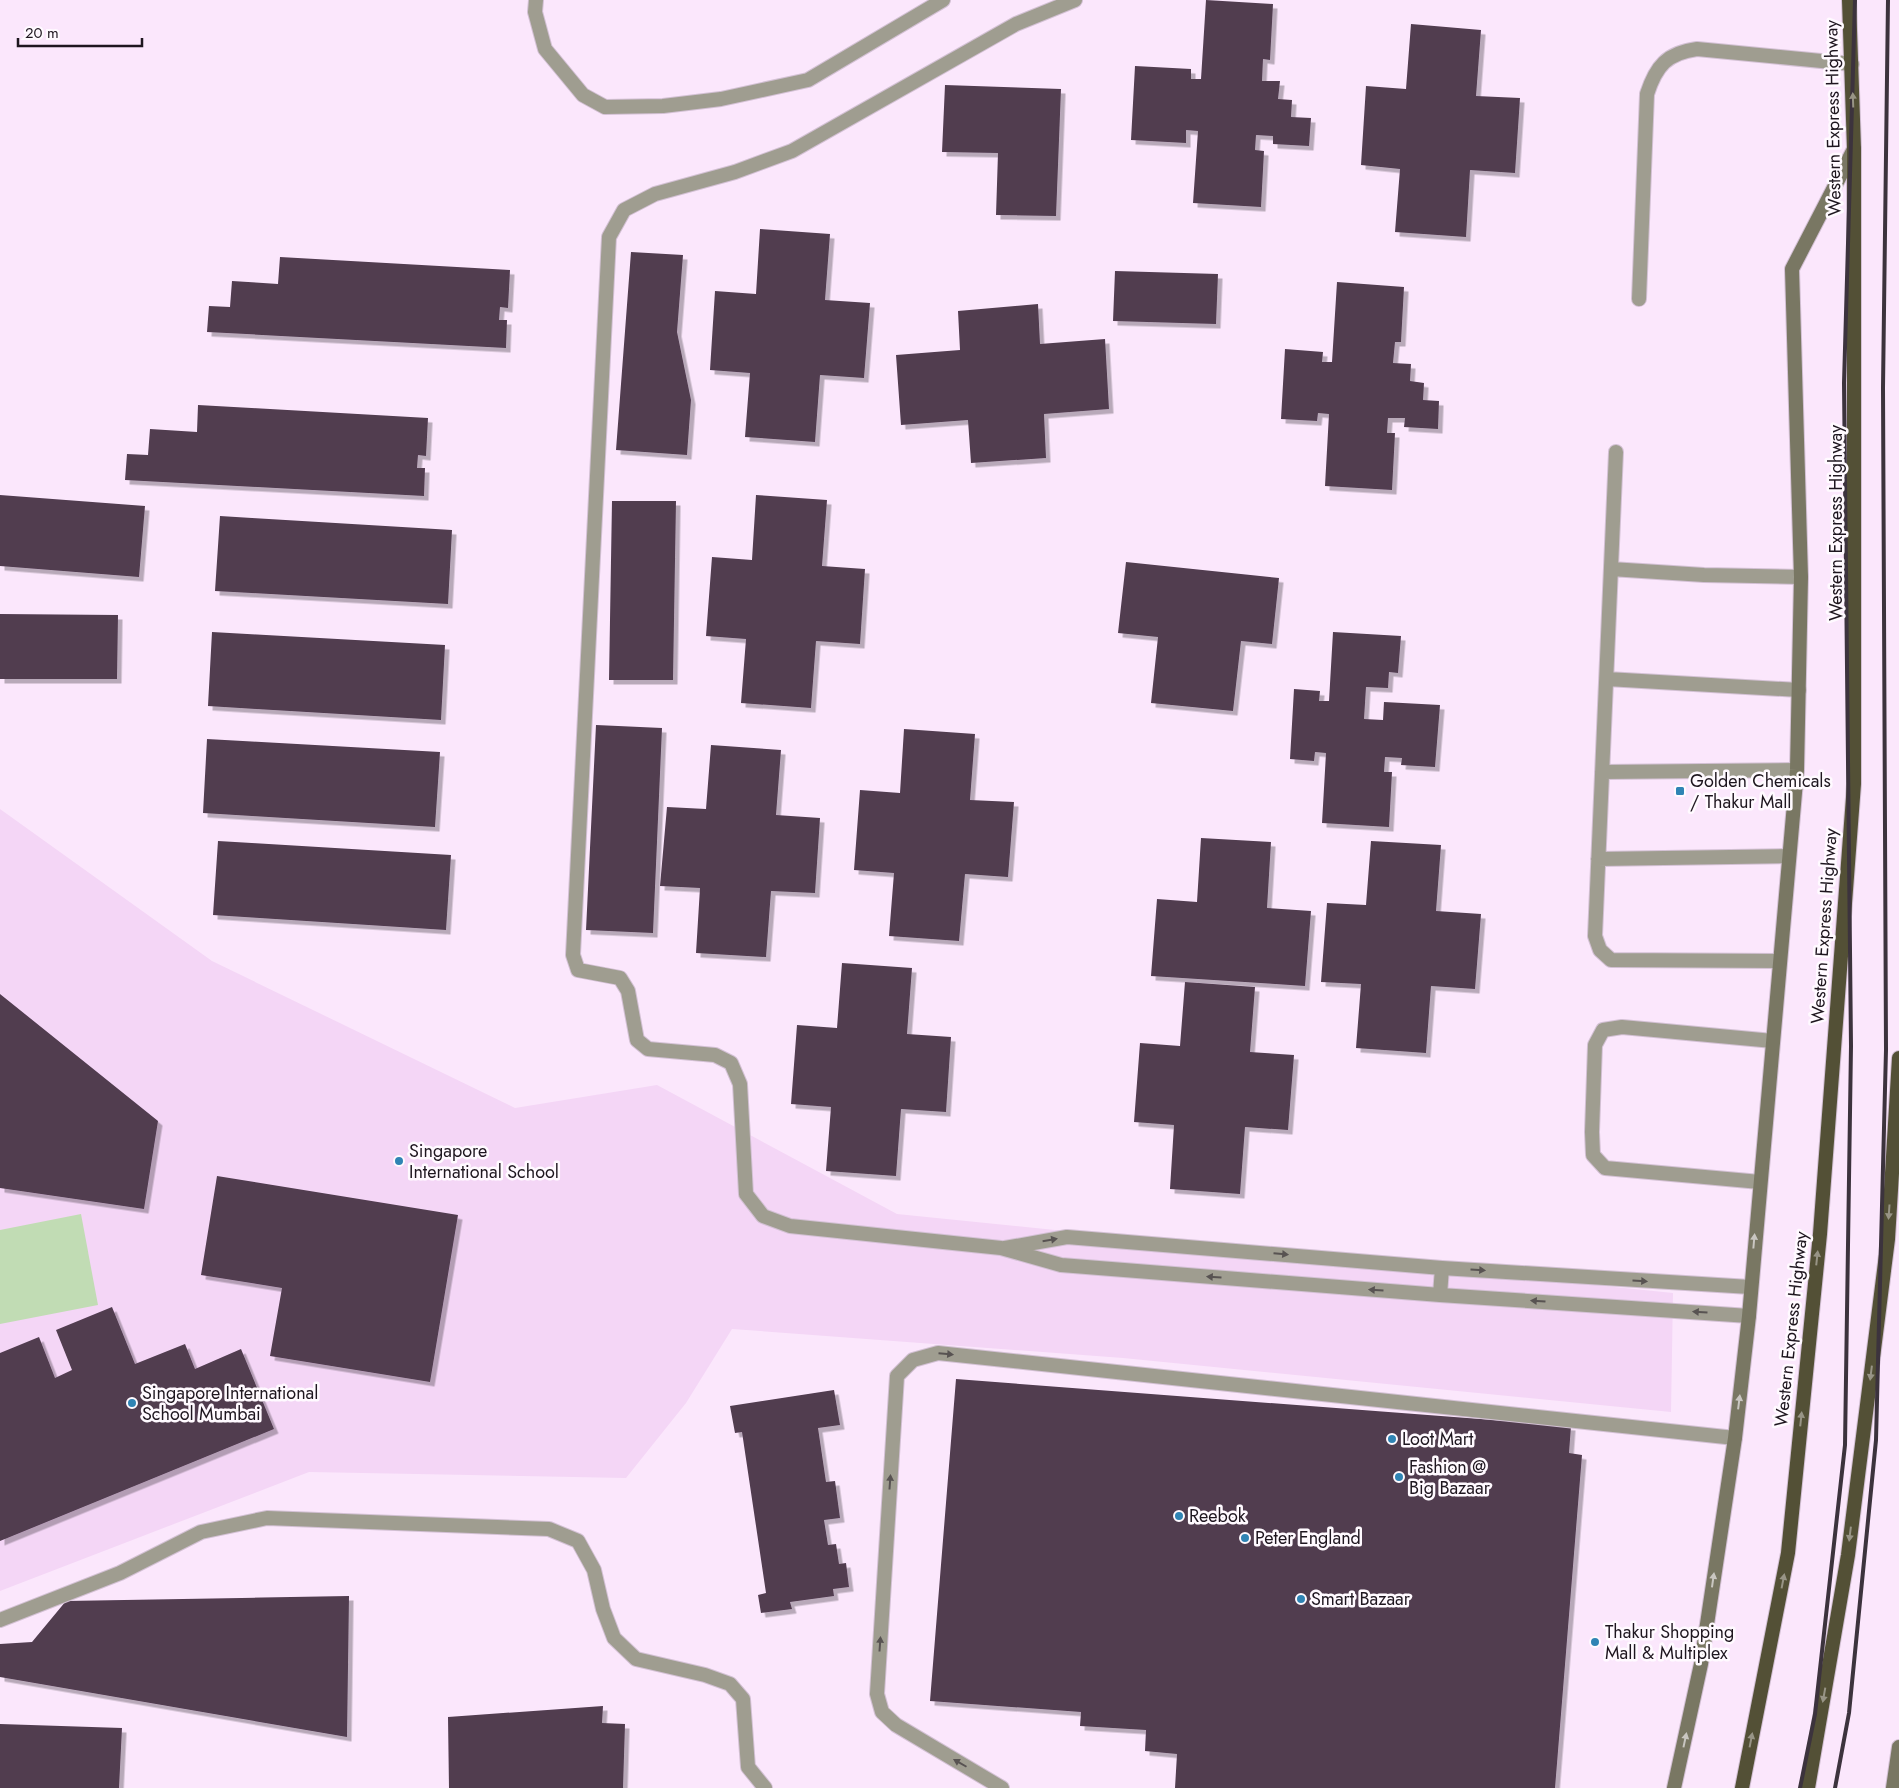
<svg xmlns="http://www.w3.org/2000/svg" width="1899" height="1788" viewBox="0 0 1899 1788" font-family="Jost,sans-serif">
	<defs>
		<filter id="shadow"><feDropShadow dx="4.5" dy="4.5" stdDeviation="0" flood-color="#0004"/></filter>
	</defs>
	<rect width="100%" height="100%" fill="#fbe7fc"/>
	<path fill="#f4d6f6" d="M 0,809 L 212,961 L 515,1108 L 657,1085 L 897,1214 L 1673,1293 L 1671,1412 L 1123,1358 L 732,1329 L 686,1403 L 626,1478 L 309,1472 L 0,1591 Z"/>
	<path fill="#c1dcb4" d="M 81,1214 L 98,1305 L 0,1324 L 0,1230 Z"/>
	<path fill="#513c50" filter="url(#shadow)" d="M 1206,0 L 1273,4 L 1270,60 L 1263,59 L 1262,81 L 1280,81 L 1278,99 L 1292,100 L 1291,117 L 1311,118 L 1309,146 L 1273,144 L 1273,136 L 1256,135 L 1255,150 L 1264,151 L 1261,207 L 1193,203 L 1198,131 L 1186,130 L 1186,143 L 1131,140 L 1135,66 L 1191,69 L 1191,79 L 1201,79 Z
		M 1411,24 L 1481,30 L 1476,96 L 1520,98 L 1515,173 L 1470,170 L 1466,237 L 1395,232 L 1400,169 L 1361,165 L 1366,86 L 1406,89 Z
		M 945,85 L 1061,89 L 1056,216 L 996,215 L 998,153 L 942,152 Z
		M 760,229 L 830,234 L 825,300 L 870,303 L 864,378 L 820,375 L 815,442 L 745,437 L 750,373 L 710,370 L 715,291 L 756,294 Z
		M 631,252 L 683,255 L 677,332 L 691,400 L 687,455 L 616,450 Z
		M 280,257 L 510,270 L 508,308 L 500,307 L 499,320 L 507,320 L 506,348 L 207,332 L 209,306 L 230,307 L 232,281 L 278,284 Z
		M 1115,271 L 1218,274 L 1216,324 L 1113,321 Z
		M 1337,282 L 1404,287 L 1401,342 L 1395,342 L 1393,363 L 1411,364 L 1410,381 L 1424,383 L 1423,400 L 1439,401 L 1438,429 L 1404,427 L 1405,418 L 1388,418 L 1387,433 L 1395,433 L 1392,490 L 1325,486 L 1329,414 L 1318,413 L 1317,421 L 1281,419 L 1285,349 L 1323,352 L 1322,362 L 1332,362 Z
		M 1038,304 L 1040,344 L 1105,339 L 1109,409 L 1044,414 L 1046,458 L 971,463 L 968,420 L 901,425 L 896,355 L 960,350 L 958,311 Z
		M 198,405 L 428,418 L 426,456 L 418,455 L 417,468 L 425,468 L 424,496 L 125,480 L 127,454 L 148,455 L 150,429 L 197,432 Z
		M 0,495 L 145,506 L 139,577 L 0,566 Z
		M 756,495 L 827,500 L 822,566 L 865,569 L 860,644 L 816,641 L 811,708 L 741,703 L 746,639 L 706,636 L 712,557 L 752,560 Z
		M 612,501 L 676,501 L 673,680 L 609,680 Z
		M 220,516 L 452,530 L 448,604 L 215,591 Z
		M 1126,562 L 1279,578 L 1272,644 L 1241,641 L 1233,711 L 1151,703 L 1158,637 L 1118,633 Z
		M 0,614 L 118,615 L 117,679 L 0,679 Z
		M 212,632 L 445,645 L 441,720 L 208,706 Z
		M 1333,632 L 1401,636 L 1398,673 L 1389,672 L 1388,688 L 1366,687 L 1364,719 L 1383,720 L 1384,702 L 1440,705 L 1435,767 L 1401,765 L 1402,758 L 1385,757 L 1384,772 L 1392,772 L 1389,827 L 1322,823 L 1326,753 L 1315,752 L 1314,761 L 1290,759 L 1294,689 L 1320,691 L 1319,701 L 1329,701 Z
		M 596,725 L 662,728 L 653,933 L 586,930 Z
		M 904,729 L 975,734 L 970,800 L 1014,802 L 1008,877 L 965,874 L 959,941 L 889,936 L 894,873 L 854,870 L 860,790 L 900,793 Z
		M 207,739 L 440,752 L 435,827 L 203,813 Z
		M 711,745 L 781,750 L 776,815 L 820,818 L 815,893 L 771,891 L 766,957 L 696,953 L 700,888 L 660,886 L 667,807 L 706,809 Z
		M 1201,838 L 1271,842 L 1267,908 L 1311,911 L 1305,986 L 1151,976 L 1157,899 L 1197,902 Z
		M 218,841 L 451,855 L 446,930 L 213,915 Z
		M 1371,841 L 1441,845 L 1436,911 L 1481,914 L 1475,989 L 1431,986 L 1426,1053 L 1356,1048 L 1361,984 L 1321,982 L 1327,903 L 1366,905 Z
		M 842,963 L 912,968 L 907,1034 L 951,1037 L 946,1112 L 901,1109 L 896,1176 L 826,1171 L 831,1107 L 791,1104 L 797,1025 L 837,1028 Z
		M 1185,982 L 1255,987 L 1250,1052 L 1294,1055 L 1288,1130 L 1245,1127 L 1240,1194 L 1170,1189 L 1174,1125 L 1134,1122 L 1140,1043 L 1180,1046 Z
		M 0,994 L 158,1121 L 144,1209 L 0,1188 Z
		M 217,1176 L 458,1215 L 430,1382 L 270,1356 L 282,1288 L 201,1275 Z
		M 112,1307 L 135,1364 L 185,1344 L 195,1369 L 241,1349 L 274,1429 L 0,1541 L 0,1353 L 39,1337 L 55,1378 L 72,1370 L 56,1330 Z
		M 956,1379 L 1571,1426 L 1569,1453 L 1582,1455 L 1555,1788 L 1175,1788 L 1177,1754 L 1145,1751 L 1146,1730 L 1080,1726 L 1081,1712 L 930,1701 Z
		M 834,1390 L 840,1425 L 818,1428 L 826,1482 L 835,1481 L 840,1518 L 824,1520 L 828,1545 L 836,1544 L 839,1564 L 846,1563 L 849,1587 L 833,1589 L 834,1596 L 790,1602 L 792,1609 L 761,1613 L 758,1595 L 766,1593 L 742,1432 L 735,1433 L 730,1406 Z
		M 349,1596 L 347,1737 L 0,1677 L 0,1644 L 32,1642 L 66,1601 Z
		M 603,1706 L 602,1723 L 625,1724 L 623,1788 L 449,1788 L 448,1717 Z
		M 0,1724 L 122,1728 L 119,1788 L 0,1788 Z"/>
	<g fill="none" stroke-linecap="round" stroke-linejoin="round">
		<g stroke="#d3c1d4" stroke-width="16">
			<path id="service" d="M 1639,299 L 1647,94 C 1656,66 1667,53 1697,49 L 1852,64
				M 1616,452 L 1595,936 L 1600,950 L 1611,960 L 1779,961
				M 1611,569 L 1704,575 L 1801,577
				M 1607,679 L 1799,690
				M 1602,772 L 1797,770
				M 1598,859 L 1789,856
				M 1760,1182 L 1605,1168 L 1593,1155 L 1592,1132 L 1595,1045 L 1603,1030 L 1622,1027 L 1773,1041
				M 1002,1788 L 896,1725 L 882,1712 L 877,1694 L 897,1376 L 913,1360 L 938,1353 L 1735,1438"/>
		</g>
		<g stroke="#d3c1d4" stroke-width="16">
			<path id="minor" d="M 536,0 L 535,12 L 545,49 L 583,95 L 605,107 L 663,106 L 721,99 L 808,80 L 943,0
				M 1075,0 L 1016,24 L 792,151 L 735,172 L 655,194 L 624,210 L 609,237 L 573,955 L 578,970 L 620,978 L 628,991 L 637,1040 L 648,1049 L 715,1055 L 731,1063 L 740,1084 L 746,1194 L 763,1216 L 790,1226 L 1001,1248 L 1061,1265 L 1440,1295 L 1749,1316
				M 1005,1248 L 1067,1237 L 1442,1268 L 1750,1287
				M 1440,1295 L 1442,1268
				M 0,1620 L 120,1573 L 201,1532 L 267,1518 L 549,1529 L 578,1541 L 594,1570 L 603,1609 L 614,1638 L 636,1659 L 705,1675 L 730,1684 L 743,1699 L 748,1767 L 765,1788"/>
		</g>
		<g stroke="#d3c1d4" stroke-width="16">
			<path id="secondary" d="M 1674,1788 L 1701,1664 L 1735,1438 L 1749,1316 L 1797,770 L 1801,577 L 1792,269 L 1854,149
				M 1893,1788 L 1899,1747"/>
		</g>
		<g stroke="#d3c1d4" stroke-width="16">
			<path id="trunk" d="M 1742,1788 L 1788,1553 L 1820,1234 L 1854,784 L 1854,149 L 1849,0
				M 1808,1788 L 1848,1555 L 1888,1239 L 1899,1058"/>
		</g>
		<use href="#service" stroke="#9f9d90" stroke-width="14"/>
		<use href="#minor" stroke="#9f9d90" stroke-width="14"/>
		<use href="#secondary" stroke="#797763" stroke-width="14"/>
		<use href="#trunk" stroke="#535036" stroke-width="14"/>
		<path stroke="#3c333d" stroke-width="4" d="M 1800,1788 L 1815,1714 L 1845,1445 L 1851,1046 L 1844,383 L 1855,0
			M 1835,1788 L 1849,1713 L 1876,1440 L 1886,1050 L 1883,388 L 1888,0"/>
	</g>
	<defs><path id="oneway-solid" d="M-6-.8H1V-3.2L6.5 0L1 3.2V.8H-6Z" transform="scale(1.25)"/></defs>
	<g fill="#989486">
		<use href="#oneway-solid" transform="translate(1853 100) rotate(-92)"/>
		<use href="#oneway-solid" transform="translate(1889 1212) rotate(94)"/>
		<use href="#oneway-solid" transform="translate(1817 1258) rotate(-84)"/>
		<use href="#oneway-solid" transform="translate(1871 1373) rotate(97)"/>
		<use href="#oneway-solid" transform="translate(1801 1419) rotate(-84)"/>
		<use href="#oneway-solid" transform="translate(1850 1534) rotate(97)"/>
		<use href="#oneway-solid" transform="translate(1783 1581) rotate(-79)"/>
		<use href="#oneway-solid" transform="translate(1824 1695) rotate(100)"/>
		<use href="#oneway-solid" transform="translate(1751 1740) rotate(-79)"/>
	</g>
	<g fill="#585352">
		<use href="#oneway-solid" transform="translate(1050 1240) rotate(-10)"/>
		<use href="#oneway-solid" transform="translate(1281 1254) rotate(5)"/>
		<use href="#oneway-solid" transform="translate(1478 1270) rotate(4)"/>
		<use href="#oneway-solid" transform="translate(1214 1277) rotate(-176)"/>
		<use href="#oneway-solid" transform="translate(1640 1281) rotate(3)"/>
		<use href="#oneway-solid" transform="translate(1376 1290) rotate(-176)"/>
		<use href="#oneway-solid" transform="translate(1538 1301) rotate(-176)"/>
		<use href="#oneway-solid" transform="translate(1700 1312) rotate(-176)"/>
		<use href="#oneway-solid" transform="translate(946 1354) rotate(5)"/>
		<use href="#oneway-solid" transform="translate(890 1482) rotate(-86)"/>
		<use href="#oneway-solid" transform="translate(880 1644) rotate(-86)"/>
		<use href="#oneway-solid" transform="translate(960 1763) rotate(-150)"/>
	</g>
	<g fill="#c9c6c1">
		<use href="#oneway-solid" transform="translate(1754 1241) rotate(-85)"/>
		<use href="#oneway-solid" transform="translate(1739 1402) rotate(-83)"/>
		<use href="#oneway-solid" transform="translate(1713 1580) rotate(-82)"/>
		<use href="#oneway-solid" transform="translate(1685 1740) rotate(-78)"/>
	</g>
	<g fill="#2f84b4" stroke="#fffaff" stroke-width="2">
		<rect x="1675" y="786" width="10" height="10" rx="2.5"/>
		<circle cx="399" cy="1161" r="5"/>
		<circle cx="132" cy="1403" r="5"/>
		<circle cx="1392" cy="1439" r="5"/>
		<circle cx="1399" cy="1477" r="5"/>
		<circle cx="1179" cy="1516" r="5"/>
		<circle cx="1245" cy="1538" r="5"/>
		<circle cx="1301" cy="1599" r="5"/>
		<circle cx="1595" cy="1642" r="5"/>
	</g>
	<g text-anchor="middle" stroke-width="5" stroke-linejoin="round" paint-order="stroke">
		<g font-size="18" fill="#1e161f" stroke="#fffaff">
			<text transform="translate(1833 118) rotate(-91)" y="6">Western Express Highway</text>
			<text transform="translate(1836 523) rotate(-90)" y="6">Western Express Highway</text>
			<text transform="translate(1824 926) rotate(-86)" y="6">Western Express Highway</text>
			<text transform="translate(1791 1329) rotate(-84)" y="6">Western Express Highway</text>
		</g>
		<g font-size="18" fill="#1e161f" stroke="#fffaff" text-anchor="start">
			<text x="1690" y="787">Golden Chemicals<tspan x="1690" dy="21">/ Thakur Mall</tspan></text>
			<text x="409" y="1157">Singapore<tspan x="409" dy="21">International School</tspan></text>
			<text x="142" y="1399">Singapore International<tspan x="142" dy="21">School Mumbai</tspan></text>
			<text x="1402" y="1445">Loot Mart</text>
			<text x="1409" y="1473">Fashion @<tspan x="1409" dy="21">Big Bazaar</tspan></text>
			<text x="1189" y="1522">Reebok</text>
			<text x="1255" y="1544">Peter England</text>
			<text x="1311" y="1605">Smart Bazaar</text>
			<text x="1605" y="1638">Thakur Shopping<tspan x="1605" dy="21">Mall &amp; Multiplex</tspan></text>
		</g>
	</g>
	<path d="M18 38v8h124v-8" fill="none" stroke="#1e161f" stroke-width="2.5"/>
	<text x="25" y="38" font-size="15" fill="#1e161f" stroke="#fffaff" stroke-width="4" paint-order="stroke">20 m</text>
</svg>
